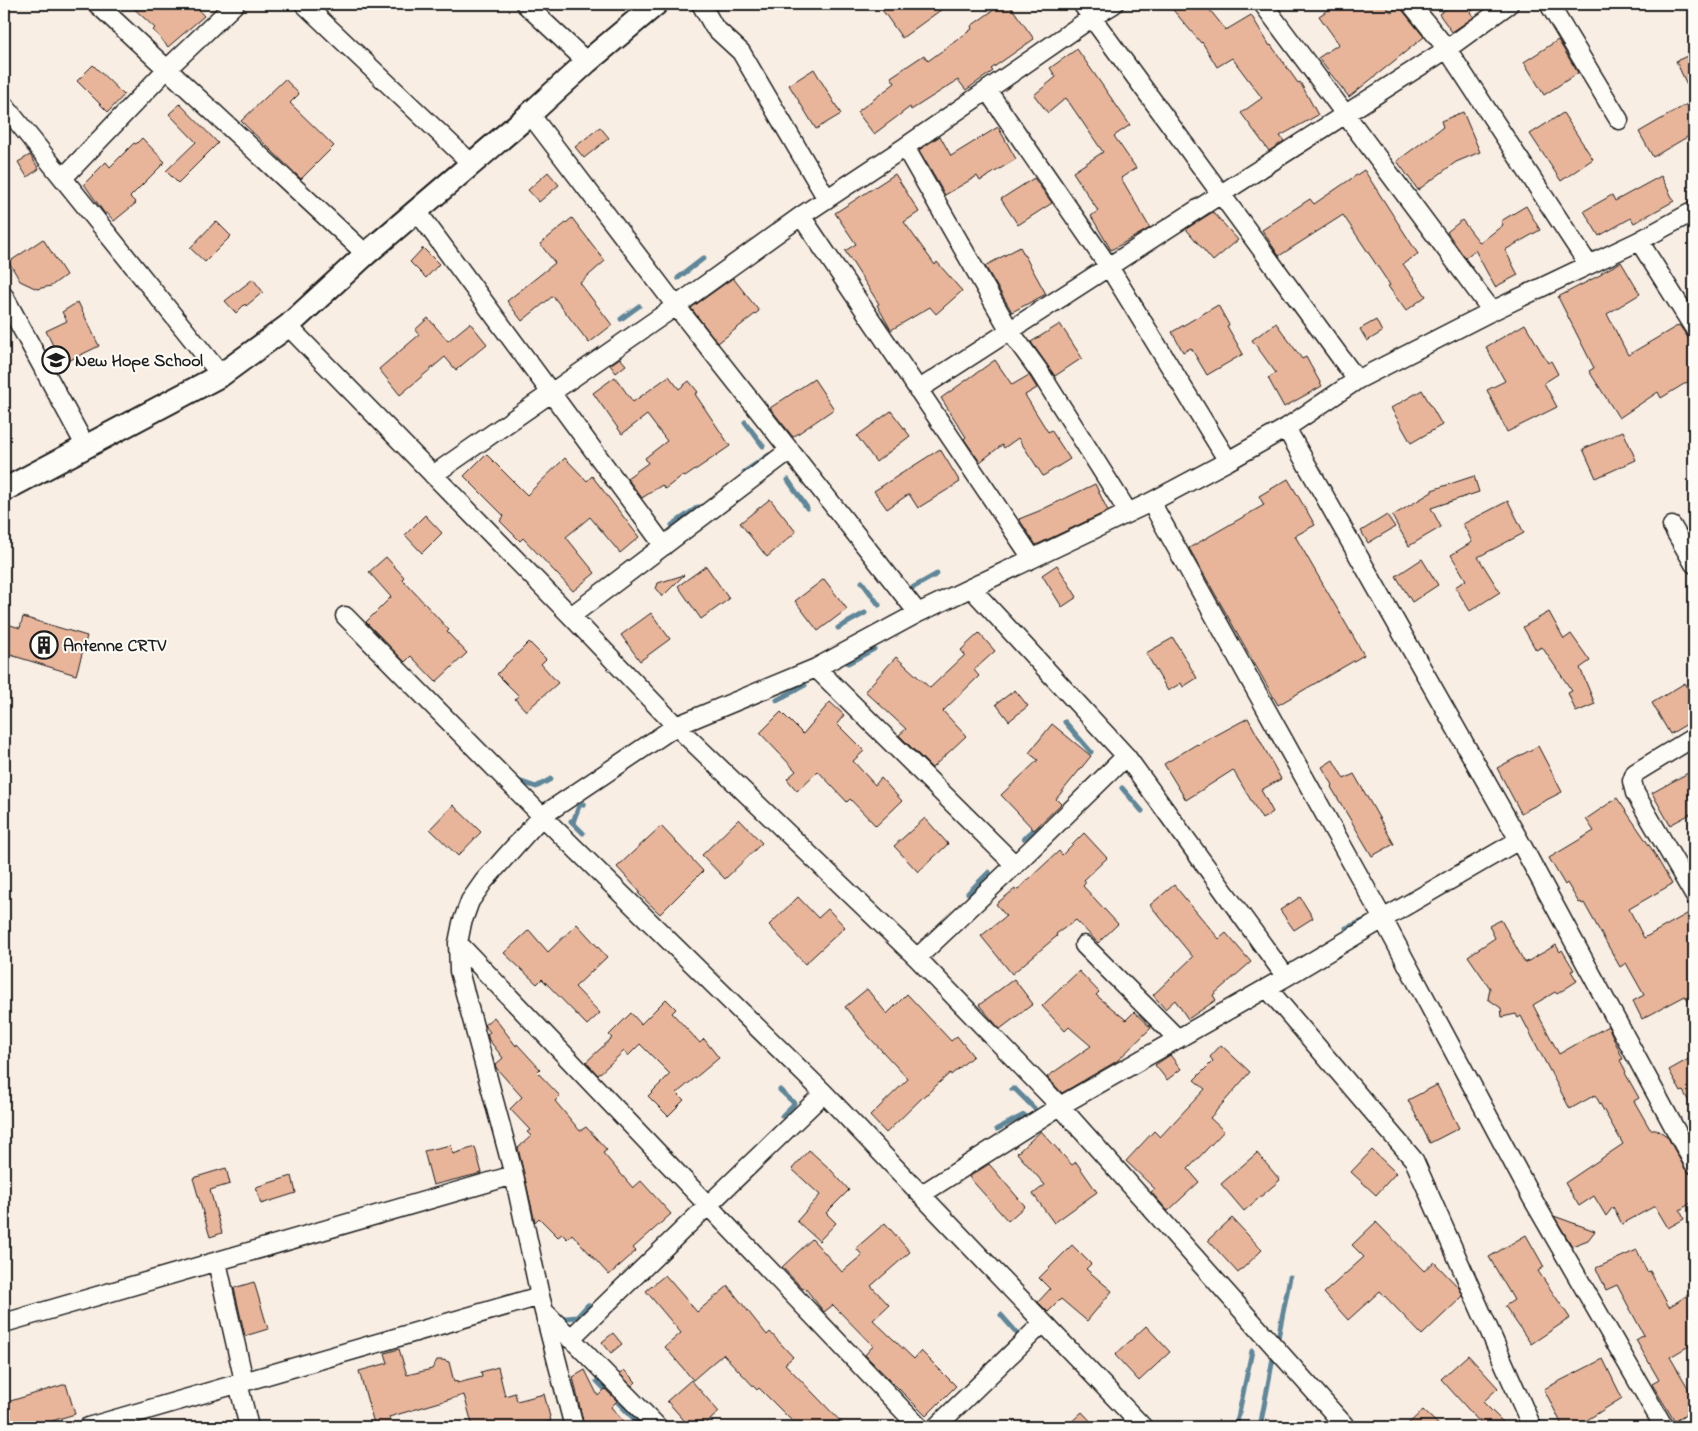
<svg xmlns="http://www.w3.org/2000/svg" width="1698" height="1431" viewBox="0 0 1698 1431" font-family="'Indie Flower',sans-serif">
	<rect width="100%" height="100%" fill="#f9eee4"/>
	<filter id="ink" filterUnits="userSpaceOnUse"><feTurbulence type="fractalNoise" baseFrequency=".02" numOctaves="2"/><feDisplacementMap in="SourceGraphic" scale="10" xChannelSelector="R" yChannelSelector="G"/><feConvolveMatrix kernelMatrix="1 2 1 2 8 2 1 2 1" color-interpolation-filters="sRGB"/></filter>
	<g filter="url(#ink)">
		<g fill="none" stroke-linecap="round" stroke-linejoin="round">
			<path stroke="#5f8799" stroke-width="5" d="M 678,278 L 704,258
				M 621,319 L 639,306
				M 745,422 L 763,446
				M 744,472 L 769,455
				M 788,480 L 807,508
				M 672,525 L 698,507
				M 862,582 L 879,605
				M 905,592 L 937,574
				M 838,628 L 865,613
				M 848,663 L 874,649
				M 777,700 L 805,685
				M 1065,722 L 1091,752
				M 516,778 L 519,781 L 536,787 L 551,779
				M 1122,788 L 1142,811
				M 571,821 L 583,833
				M 573,822 L 579,806 L 584,804
				M 1024,838 L 1038,825
				M 968,893 L 989,872
				M 1346,928 L 1365,920
				M 1012,1089 L 1015,1089 L 1034,1108
				M 780,1090 L 794,1103
				M 1062,1094 L 1084,1081
				M 782,1116 L 793,1105
				M 997,1129 L 1024,1115
				M 1001,1315 L 1017,1333
				M 556,1319 L 577,1317 L 588,1305
				M 1277,1343 L 1290,1277
				M 597,1381 L 642,1427
				M 1236,1427 L 1252,1351
				M 1260,1427 L 1274,1353"/>
		</g>
		<path fill="#e8b59a" stroke="#1c1c1c" d="M 129,4 L 193,4 L 204,16 L 168,47 L 153,30 L 155,28 Z
			M 878,4 L 949,4 L 902,38 Z
			M 1002,4 L 1009,4 L 1034,39 L 991,69 L 993,71 L 966,90 L 958,80 L 911,110 L 910,107 L 874,134 L 857,112 L 895,83 L 891,77 L 924,55 L 928,61 L 972,29 L 971,26 Z
			M 1168,4 L 1205,4 L 1226,30 L 1251,15 L 1270,46 L 1271,45 L 1298,83 L 1300,82 L 1318,115 L 1280,136 L 1284,141 L 1269,151 L 1241,113 L 1262,98 L 1232,58 L 1217,67 L 1202,42 L 1201,43 Z
			M 1337,4 L 1384,4 L 1391,12 L 1401,5 L 1403,11 L 1424,37 L 1349,97 L 1318,58 L 1339,44 L 1319,16 Z
			M 1453,4 L 1483,4 L 1470,12 L 1474,17 L 1452,32 L 1439,14 Z
			M 1558,40 L 1578,73 L 1544,95 L 1524,62 Z
			M 1077,49 L 1130,125 L 1114,136 L 1136,168 L 1121,178 L 1150,228 L 1111,250 L 1091,216 L 1098,211 L 1073,172 L 1103,152 L 1066,98 L 1048,113 L 1034,95 L 1056,77 L 1050,68 Z
			M 1694,53 L 1694,133 L 1653,157 L 1639,132 L 1694,100 L 1676,61 Z
			M 93,65 L 124,95 L 108,112 L 77,81 Z
			M 814,69 L 841,114 L 816,129 L 789,85 Z
			M 285,79 L 299,94 L 290,103 L 334,146 L 301,179 L 241,121 Z
			M 180,104 L 218,143 L 178,183 L 166,171 L 196,142 L 169,114 Z
			M 1463,112 L 1480,152 L 1456,162 L 1418,190 L 1397,161 L 1443,127 L 1441,121 Z
			M 1563,113 L 1593,159 L 1561,181 L 1530,134 Z
			M 600,127 L 609,138 L 584,158 L 575,147 Z
			M 998,127 L 1016,159 L 980,181 L 977,176 L 945,195 L 919,150 L 940,136 L 951,156 Z
			M 142,138 L 165,162 L 130,197 L 136,203 L 114,221 L 107,213 L 105,214 L 84,184 L 106,162 L 110,167 L 134,143 L 136,144 Z
			M 30,155 L 39,169 L 27,177 L 18,162 Z
			M 1364,170 L 1418,254 L 1403,264 L 1426,296 L 1406,311 L 1388,286 L 1390,285 L 1343,215 L 1279,256 L 1262,230 L 1310,199 L 1314,204 Z
			M 548,172 L 559,185 L 539,202 L 528,190 Z
			M 895,174 L 919,212 L 904,222 L 935,265 L 937,262 L 962,291 L 936,314 L 930,307 L 891,330 L 877,305 L 879,304 L 845,251 L 856,244 L 835,213 Z
			M 1661,176 L 1674,201 L 1634,223 L 1631,218 L 1599,236 L 1584,211 L 1612,195 L 1615,201 Z
			M 1034,178 L 1052,203 L 1018,225 L 1001,199 Z
			M 1526,206 L 1540,230 L 1505,250 L 1518,275 L 1495,287 L 1475,250 L 1465,258 L 1447,232 L 1462,220 L 1480,243 L 1503,225 L 1501,221 Z
			M 1213,212 L 1238,240 L 1213,261 L 1186,229 Z
			M 572,218 L 605,261 L 580,283 L 612,325 L 589,343 L 553,296 L 522,321 L 507,301 L 555,263 L 540,244 Z
			M 216,221 L 231,236 L 205,262 L 190,248 Z
			M 43,239 L 66,275 L 51,286 L 37,289 L 20,281 L 9,262 Z
			M 1020,247 L 1046,294 L 1012,312 L 985,266 Z
			M 423,248 L 439,264 L 426,278 L 410,262 Z
			M 1621,262 L 1640,294 L 1607,314 L 1628,355 L 1679,325 L 1694,346 L 1694,378 L 1661,398 L 1658,392 L 1619,418 L 1589,371 L 1594,368 L 1558,297 L 1602,274 L 1601,273 Z
			M 733,278 L 759,311 L 718,343 L 691,308 Z
			M 253,279 L 263,292 L 246,306 L 245,304 L 236,313 L 225,301 Z
			M 78,302 L 99,346 L 62,364 L 46,331 L 67,321 L 62,312 Z
			M 1218,305 L 1229,325 L 1227,326 L 1243,354 L 1207,375 L 1191,348 L 1183,352 L 1172,332 Z
			M 428,318 L 448,341 L 470,323 L 487,344 L 456,370 L 445,357 L 400,395 L 379,369 L 419,335 L 415,330 Z
			M 1376,320 L 1382,332 L 1367,341 L 1360,329 Z
			M 1276,323 L 1302,359 L 1306,357 L 1322,386 L 1284,407 L 1268,378 L 1276,373 L 1252,340 Z
			M 1060,324 L 1082,358 L 1055,376 L 1031,342 Z
			M 1525,324 L 1548,363 L 1551,361 L 1558,374 L 1544,383 L 1557,407 L 1507,432 L 1487,390 L 1505,381 L 1486,347 Z
			M 620,358 L 626,365 L 616,373 L 610,365 Z
			M 995,360 L 1012,385 L 1029,375 L 1037,388 L 1025,395 L 1048,432 L 1051,430 L 1070,459 L 1043,476 L 1018,438 L 1004,448 L 1002,445 L 980,462 L 964,439 L 966,437 L 941,398 Z
			M 669,376 L 679,389 L 689,381 L 698,392 L 695,394 L 730,446 L 685,477 L 683,475 L 665,489 L 662,485 L 642,498 L 627,478 L 648,463 L 645,458 L 667,441 L 647,415 L 622,434 L 593,393 L 615,377 L 633,402 Z
			M 814,379 L 834,409 L 793,437 L 770,408 Z
			M 1422,390 L 1442,425 L 1411,443 L 1391,408 Z
			M 891,411 L 910,436 L 876,462 L 857,436 Z
			M 1623,431 L 1636,460 L 1596,478 L 1583,449 Z
			M 940,449 L 960,482 L 918,508 L 909,494 L 887,509 L 874,491 Z
			M 486,454 L 527,495 L 565,458 L 587,481 L 592,476 L 639,537 L 620,553 L 590,517 L 566,537 L 595,573 L 573,591 L 523,538 L 520,541 L 500,521 L 504,516 L 464,476 Z
			M 1474,476 L 1479,492 L 1431,508 L 1441,527 L 1409,546 L 1392,516 L 1432,492 L 1432,490 Z
			M 1288,479 L 1315,525 L 1295,536 L 1364,655 L 1278,705 L 1189,548 L 1264,505 L 1259,496 Z
			M 1095,484 L 1108,511 L 1036,545 L 1019,519 L 1039,511 Z
			M 770,499 L 796,532 L 767,557 L 740,523 Z
			M 1508,501 L 1524,533 L 1478,557 L 1500,592 L 1470,611 L 1455,587 L 1466,580 L 1451,555 L 1472,542 L 1463,524 Z
			M 425,515 L 442,533 L 422,553 L 405,535 Z
			M 1387,515 L 1395,527 L 1368,543 L 1361,531 Z
			M 386,557 L 404,577 L 402,579 L 449,630 L 447,632 L 467,653 L 436,682 L 411,656 L 405,662 L 366,622 L 391,597 L 369,572 Z
			M 1422,559 L 1438,585 L 1412,602 L 1396,576 Z
			M 1057,565 L 1077,597 L 1062,607 L 1042,575 Z
			M 706,566 L 729,599 L 701,619 L 678,586 Z
			M 684,575 L 662,597 L 656,589 L 658,583 Z
			M 824,579 L 847,609 L 818,631 L 795,601 Z
			M 1549,612 L 1564,639 L 1571,634 L 1590,661 L 1580,668 L 1595,704 L 1576,712 L 1568,693 L 1572,691 L 1542,647 L 1536,650 L 1523,627 Z
			M 651,613 L 670,639 L 640,661 L 621,635 Z
			M 23,617 L 87,636 L 76,675 L 4,653 L 4,623 L 20,628 Z
			M 979,633 L 995,651 L 974,670 L 979,676 L 943,711 L 966,736 L 932,768 L 899,735 L 906,729 L 865,691 L 896,657 L 930,688 L 965,655 L 961,650 Z
			M 1173,638 L 1197,678 L 1183,687 L 1181,683 L 1168,691 L 1146,653 Z
			M 529,642 L 546,659 L 541,664 L 558,683 L 526,711 L 515,699 L 519,696 L 497,674 Z
			M 1685,683 L 1694,699 L 1694,720 L 1670,734 L 1652,703 Z
			M 1015,690 L 1028,706 L 1009,721 L 996,704 Z
			M 830,702 L 844,715 L 837,724 L 864,751 L 853,761 L 875,785 L 881,778 L 902,801 L 876,826 L 850,799 L 847,802 L 818,771 L 797,791 L 787,779 L 796,771 L 760,733 L 781,712 L 803,734 Z
			M 1248,718 L 1281,779 L 1261,790 L 1273,812 L 1262,819 L 1233,770 L 1186,800 L 1164,764 L 1197,744 L 1198,745 Z
			M 1052,724 L 1091,756 L 1056,799 L 1061,804 L 1034,830 L 1001,795 L 1038,760 L 1029,753 Z
			M 1538,746 L 1562,792 L 1521,813 L 1497,768 Z
			M 1333,760 L 1344,779 L 1354,774 L 1394,844 L 1372,856 L 1331,787 L 1333,785 L 1322,767 Z
			M 1688,773 L 1694,785 L 1694,812 L 1670,825 L 1652,793 Z
			M 1617,798 L 1651,848 L 1672,884 L 1629,909 L 1644,938 L 1694,910 L 1694,1010 L 1685,996 L 1642,1019 L 1633,1001 L 1644,995 L 1626,963 L 1620,967 L 1584,903 L 1582,904 L 1581,902 L 1579,903 L 1567,883 L 1565,885 L 1549,858 L 1594,831 L 1586,819 Z
			M 453,805 L 481,832 L 458,856 L 430,829 Z
			M 925,818 L 948,844 L 918,872 L 894,846 Z
			M 739,819 L 762,843 L 725,879 L 702,855 Z
			M 661,826 L 703,871 L 660,914 L 638,893 L 640,892 L 617,867 Z
			M 1084,833 L 1107,858 L 1084,880 L 1086,882 L 1083,886 L 1118,924 L 1098,943 L 1076,920 L 1056,934 L 1057,936 L 1012,974 L 981,936 L 1006,916 L 996,904 L 1015,889 L 1016,891 L 1059,851 L 1062,855 Z
			M 1174,885 L 1219,939 L 1226,933 L 1251,962 L 1213,995 L 1216,1000 L 1188,1019 L 1175,1000 L 1165,1009 L 1153,995 L 1193,957 L 1150,905 Z
			M 798,897 L 818,918 L 828,909 L 845,927 L 805,964 L 769,925 Z
			M 1300,897 L 1313,918 L 1294,930 L 1280,910 Z
			M 1501,920 L 1525,963 L 1556,945 L 1560,952 L 1562,950 L 1574,970 L 1571,971 L 1577,981 L 1557,994 L 1555,992 L 1533,1005 L 1559,1054 L 1608,1026 L 1623,1059 L 1620,1060 L 1626,1072 L 1625,1073 L 1639,1098 L 1634,1101 L 1650,1129 L 1656,1129 L 1667,1136 L 1685,1169 L 1689,1173 L 1694,1175 L 1694,1201 L 1680,1210 L 1684,1219 L 1668,1228 L 1655,1206 L 1622,1224 L 1613,1207 L 1606,1216 L 1594,1196 L 1579,1206 L 1565,1183 L 1623,1144 L 1595,1095 L 1570,1109 L 1521,1016 L 1518,1018 L 1516,1014 L 1502,1017 L 1501,1008 L 1488,999 L 1490,988 L 1468,956 L 1495,938 L 1489,926 Z
			M 577,924 L 607,957 L 575,987 L 600,1013 L 587,1025 L 542,979 L 537,984 L 504,953 L 529,930 L 548,952 Z
			M 1079,971 L 1099,992 L 1096,995 L 1126,1020 L 1134,1012 L 1151,1028 L 1117,1061 L 1062,1093 L 1047,1077 L 1091,1046 L 1069,1027 L 1065,1031 L 1042,1006 Z
			M 1014,979 L 1033,1004 L 1000,1029 L 979,1005 Z
			M 867,989 L 887,1014 L 907,994 L 951,1041 L 957,1036 L 973,1056 L 951,1075 L 950,1073 L 927,1094 L 926,1094 L 886,1133 L 870,1116 L 908,1079 L 870,1038 L 845,1007 Z
			M 666,999 L 676,1009 L 672,1013 L 700,1043 L 704,1039 L 719,1058 L 677,1093 L 684,1100 L 668,1116 L 648,1096 L 670,1074 L 640,1044 L 628,1056 L 624,1051 L 598,1075 L 586,1062 L 612,1038 L 609,1035 L 631,1013 L 641,1024 Z
			M 494,1017 L 516,1046 L 517,1044 L 540,1069 L 537,1072 L 560,1096 L 555,1101 L 580,1131 L 586,1127 L 607,1150 L 603,1153 L 633,1188 L 641,1181 L 671,1214 L 633,1248 L 636,1251 L 609,1275 L 572,1234 L 567,1239 L 562,1234 L 558,1237 L 539,1218 L 535,1222 L 518,1148 L 531,1136 L 527,1132 L 530,1130 L 510,1109 L 522,1097 L 497,1069 L 495,1065 L 503,1058 L 489,1040 L 487,1034 L 490,1032 L 484,1025 Z
			M 1221,1045 L 1250,1072 L 1210,1118 L 1224,1131 L 1188,1169 L 1199,1182 L 1168,1211 L 1151,1192 L 1155,1189 L 1126,1161 L 1154,1131 L 1160,1137 L 1205,1089 L 1194,1080 L 1213,1061 L 1210,1057 Z
			M 1170,1055 L 1181,1069 L 1167,1080 L 1155,1065 Z
			M 1694,1056 L 1694,1111 L 1683,1091 L 1681,1092 L 1669,1070 Z
			M 1437,1085 L 1459,1128 L 1430,1143 L 1408,1100 Z
			M 1041,1131 L 1072,1165 L 1076,1162 L 1097,1192 L 1054,1223 L 1033,1194 L 1045,1185 L 1017,1153 Z
			M 451,1145 L 453,1154 L 475,1147 L 482,1173 L 433,1185 L 424,1151 Z
			M 809,1150 L 830,1169 L 849,1190 L 826,1213 L 836,1223 L 819,1241 L 797,1221 L 820,1195 L 792,1169 Z
			M 1372,1150 L 1396,1173 L 1376,1195 L 1351,1172 Z
			M 1257,1153 L 1280,1180 L 1244,1211 L 1221,1184 Z
			M 989,1164 L 1025,1206 L 1008,1221 L 969,1177 Z
			M 226,1168 L 230,1184 L 210,1190 L 222,1233 L 210,1237 L 193,1178 Z
			M 292,1176 L 296,1193 L 261,1204 L 256,1187 Z
			M 1554,1216 L 1595,1231 L 1588,1240 L 1572,1246 Z
			M 1232,1218 L 1262,1250 L 1238,1273 L 1208,1240 Z
			M 1376,1222 L 1424,1271 L 1434,1262 L 1459,1288 L 1463,1296 L 1422,1335 L 1380,1291 L 1348,1320 L 1324,1293 L 1364,1257 L 1352,1245 Z
			M 885,1223 L 910,1252 L 871,1286 L 889,1305 L 873,1320 L 914,1359 L 921,1351 L 956,1386 L 926,1416 L 865,1355 L 873,1346 L 833,1305 L 824,1312 L 805,1288 L 803,1289 L 782,1267 L 812,1239 L 842,1272 L 862,1255 L 856,1248 Z
			M 1526,1235 L 1544,1267 L 1538,1271 L 1570,1318 L 1531,1344 L 1505,1306 L 1514,1300 L 1489,1257 Z
			M 1072,1245 L 1091,1264 L 1086,1269 L 1112,1291 L 1087,1321 L 1061,1299 L 1048,1312 L 1038,1302 L 1050,1289 L 1039,1278 Z
			M 1637,1250 L 1647,1272 L 1650,1271 L 1669,1307 L 1694,1291 L 1694,1343 L 1670,1357 L 1694,1398 L 1694,1410 L 1689,1412 L 1675,1422 L 1652,1384 L 1659,1380 L 1636,1340 L 1644,1335 L 1617,1285 L 1606,1290 L 1596,1268 Z
			M 665,1275 L 697,1312 L 728,1286 L 767,1335 L 770,1332 L 793,1357 L 785,1364 L 846,1427 L 785,1427 L 792,1421 L 759,1388 L 757,1390 L 723,1354 L 693,1380 L 665,1347 L 681,1333 L 646,1291 Z
			M 254,1282 L 268,1329 L 245,1336 L 234,1288 Z
			M 1146,1326 L 1170,1352 L 1139,1381 L 1115,1355 Z
			M 613,1333 L 622,1344 L 611,1353 L 602,1342 Z
			M 399,1349 L 407,1375 L 432,1369 L 437,1360 L 443,1360 L 449,1362 L 454,1382 L 457,1381 L 457,1383 L 482,1377 L 481,1372 L 498,1367 L 505,1396 L 515,1393 L 517,1401 L 544,1394 L 551,1421 L 540,1424 L 540,1427 L 473,1427 L 464,1395 L 389,1417 L 392,1427 L 375,1427 L 359,1371 L 388,1363 L 385,1353 Z
			M 1468,1355 L 1498,1388 L 1483,1402 L 1508,1427 L 1484,1427 L 1441,1379 Z
			M 1603,1359 L 1622,1398 L 1576,1427 L 1563,1427 L 1544,1389 Z
			M 585,1370 L 598,1396 L 605,1389 L 617,1401 L 611,1407 L 628,1427 L 589,1427 L 583,1421 L 573,1377 Z
			M 624,1370 L 636,1382 L 632,1386 L 620,1374 Z
			M 691,1380 L 719,1412 L 702,1427 L 690,1427 L 667,1401 Z
			M 66,1384 L 75,1414 L 32,1427 L 4,1427 L 4,1403 Z
			M 1423,1410 L 1441,1427 L 1405,1427 Z
			M 1082,1412 L 1096,1427 L 1066,1427 Z"/>
		<g fill="none" stroke-linecap="round" stroke-linejoin="round">
			<g stroke="#1c1c1c" stroke-width="21">
				<path id="minor" d="M 97,4 L 366,254
					M 304,4 L 472,164
					M 525,4 L 587,62
					M 701,4 L 714,27 L 741,52 L 827,199
					M 1263,4 L 1492,311
					M 1411,4 L 1447,49 L 1588,264
					M 1549,4 L 1619,120
					M 987,90 L 1109,267 L 1228,461
					M 4,105 L 221,375
					M 530,114 L 676,306 L 918,613
					M 905,147 L 1010,331 L 1039,371 L 1128,512
					M 63,178 L 167,69 L 235,4
					M 417,211 L 664,546
					M 801,216 L 1032,558
					M 1639,241 L 1694,328
					M 4,296 L 86,447
					M 288,326 L 571,616 L 676,726 L 917,958 L 1060,1106 L 1346,1427
					M 1357,380 L 1492,311 L 1639,241 L 1694,211
					M 918,390 L 1221,194 L 1447,49 L 1509,4
					M 1286,428 L 1519,840
					M 433,475 L 676,306 L 801,216 L 905,147 L 1091,18 L 1114,4
					M 1151,502 L 1383,919 L 1532,1198 L 1664,1427
					M 1672,526 L 1694,564
					M 971,588 L 1126,756 L 1286,977
					M 345,616 L 542,816 L 824,1093 L 1143,1427
					M 571,616 L 790,450
					M 816,668 L 1015,865
					M 1694,737 L 1635,773 L 1632,781 L 1635,793 L 1694,895
					M 458,943 L 919,1427
					M 1084,945 L 1178,1039
					M 917,958 L 1015,865 L 1126,756
					M 1267,988 L 1414,1160 L 1532,1427
					M 922,1194 L 1060,1106 L 1286,977 L 1383,919 L 1519,840 L 1694,1164
					M 217,1262 L 244,1381
					M 545,1312 L 658,1427
					M 4,1323 L 514,1175
					M 570,1339 L 824,1093
					M 238,1383 L 249,1427
					M 88,1427 L 540,1296
					M 574,1427 L 540,1296 L 514,1175 L 459,971 L 458,943 L 462,923 L 470,901 L 484,881 L 542,816 L 676,726 L 816,668 L 918,613 L 1151,502 L 1228,461 L 1286,428 L 1357,380 L 1082,4
					M 936,1427 L 1043,1323
					M 1684,1427 L 1694,1421"/>
			</g>
			<g stroke="#1c1c1c" stroke-width="26">
				<path id="major" d="M 4,490 L 221,375 L 288,326 L 366,254 L 530,114 L 587,62 L 656,4"/>
			</g>
			<use href="#minor" stroke="#fdfcf7" stroke-width="18"/>
			<use href="#major" stroke="#fdfcf7" stroke-width="22"/>
		</g>
	</g>
	<defs>
		<g id="school-ring" transform="scale(1.4375)"><circle r="9.5" fill="#fdfcf7" stroke="#1c1c1c" stroke-width="1.5"/><path d="M0-5L7-2L0 1L-7-2ZM-4 1L0 2.5L4 1V4Q0 6-4 4Z" fill="#1c1c1c"/></g>
		<g id="building-ring" transform="scale(1.4375)"><circle r="9.5" fill="#fdfcf7" stroke="#1c1c1c" stroke-width="1.5"/><path d="M-4-6H4V6H1V3H-1V6H-4ZM-2.5-4.3h1.7v1.8h-1.7ZM.8-4.3h1.7v1.8H.8ZM-2.5-1h1.7V.8h-1.7ZM.8-1h1.7V.8H.8Z" fill="#1c1c1c"/></g>
	</defs>
	<g fill-rule="evenodd">
		<use href="#school-ring" x="56" y="360"/>
		<use href="#building-ring" x="44" y="645"/>
	</g>
	<g text-anchor="middle" stroke-width="4" stroke-linejoin="round" paint-order="stroke">
		<g font-size="18" font-weight="bold" fill="#1c1c1c" stroke="#fdfcf7" text-anchor="start">
			<text x="75" y="366">New Hope School</text>
			<text x="63" y="651">Antenne CRTV</text>
		</g>
	</g>
	<rect width="1698" height="1431" fill="none" stroke="#fdfcf7" stroke-width="20"/>
	<rect x="10" y="10" width="1678" height="1411" fill="none" stroke="#1c1c1c" stroke-width="2" filter="url(#ink)"/>
</svg>
